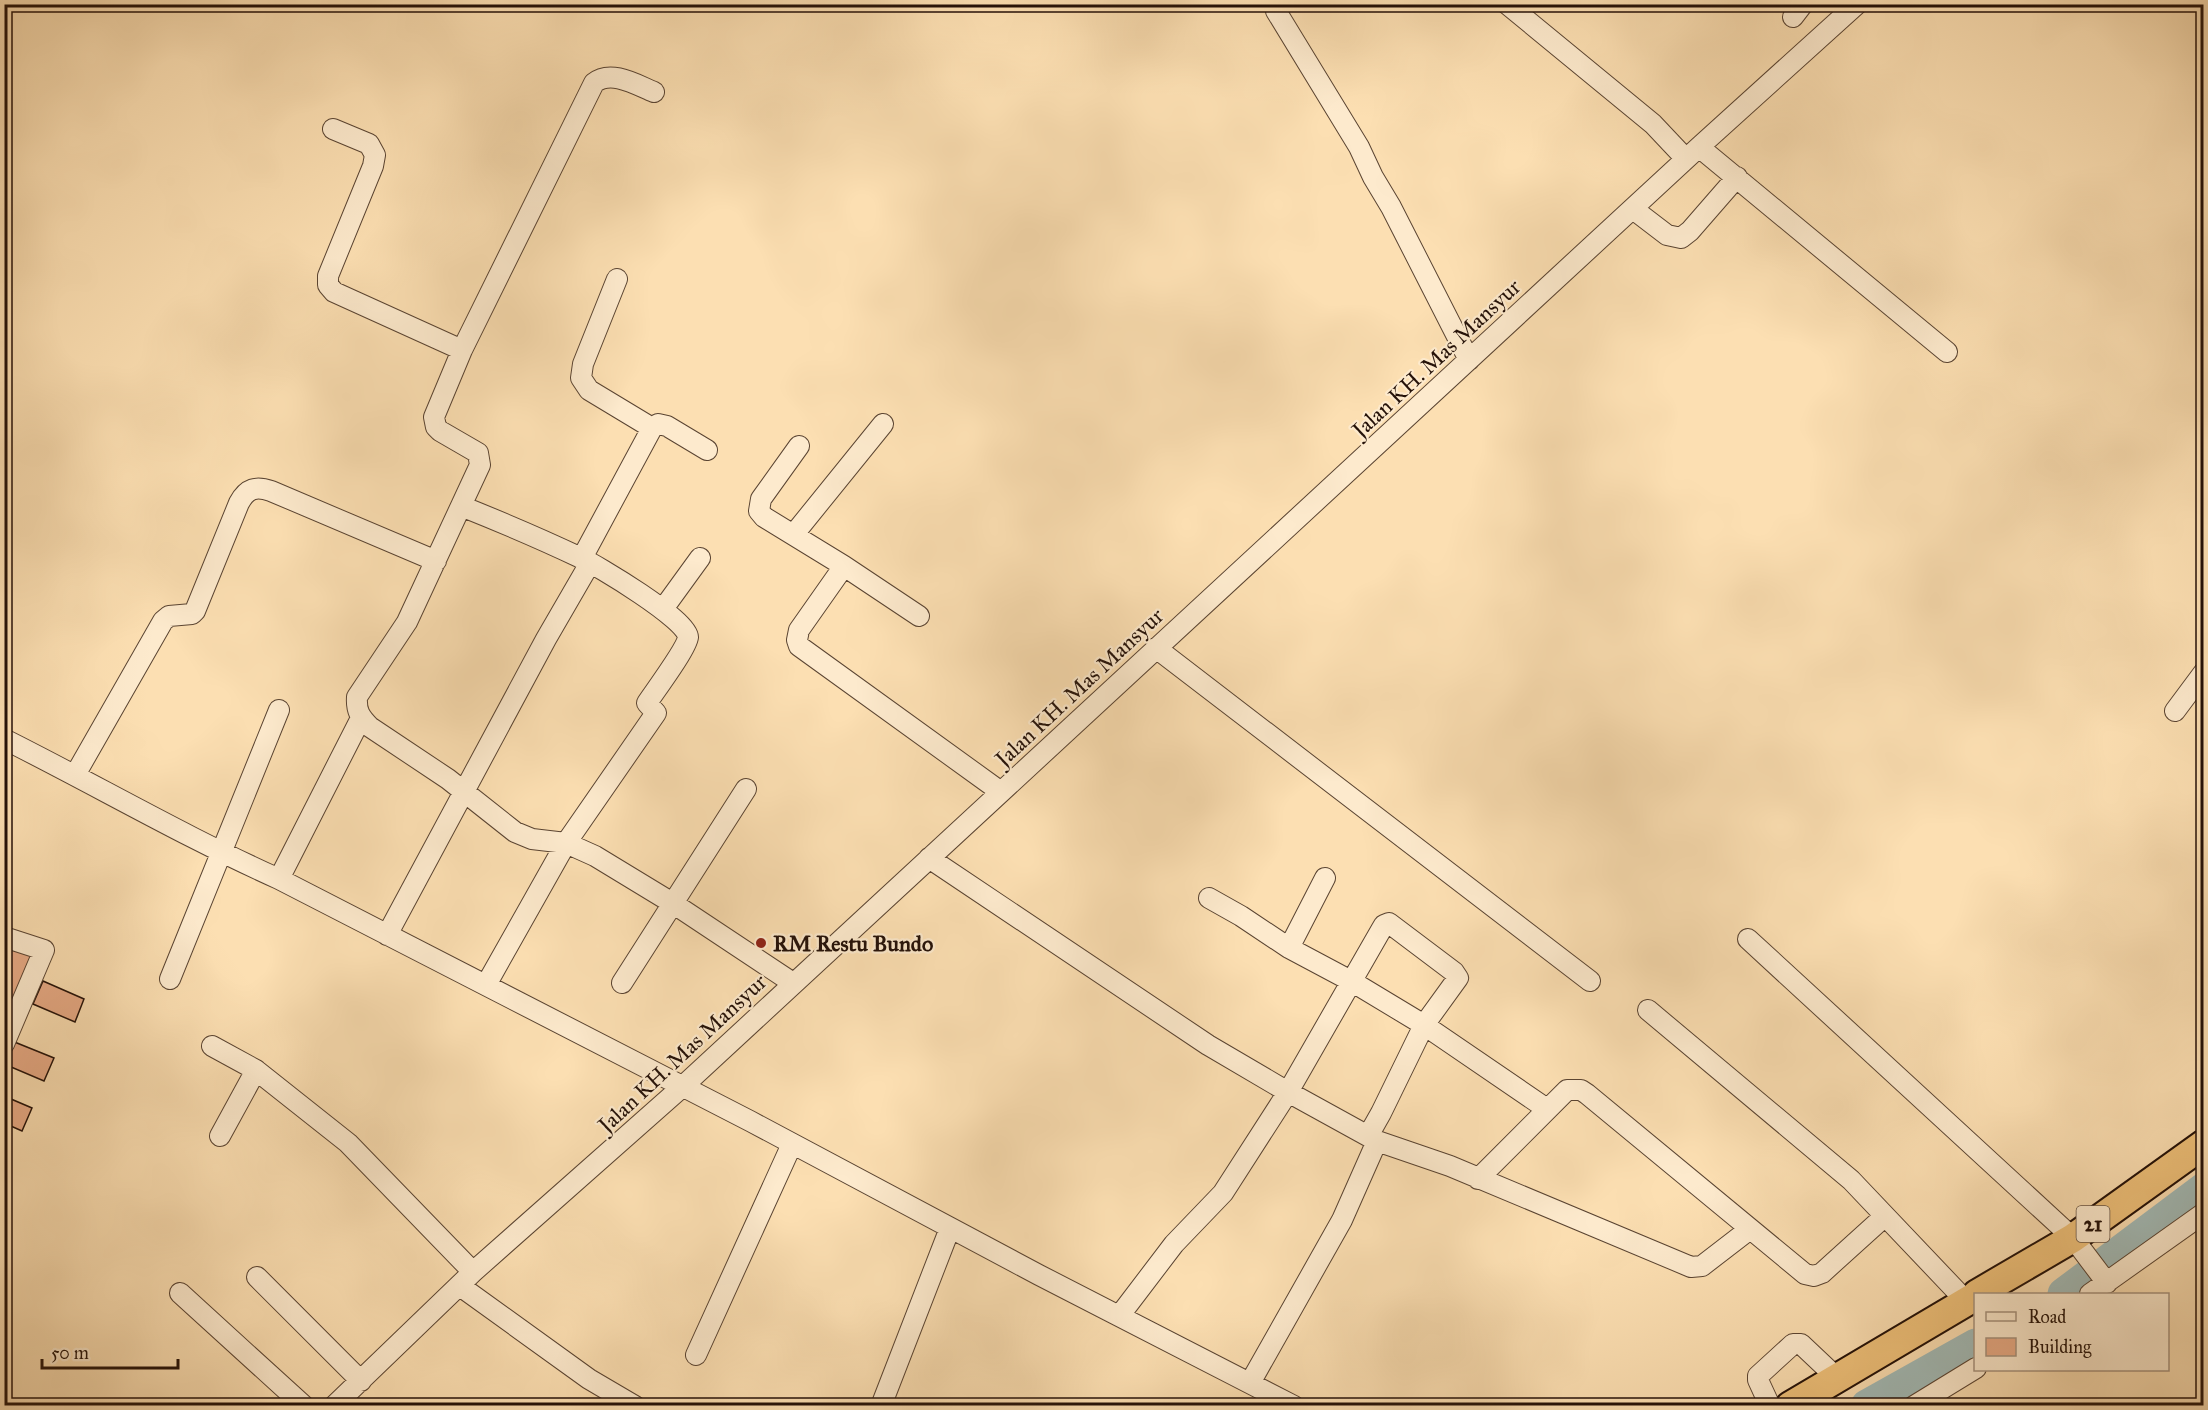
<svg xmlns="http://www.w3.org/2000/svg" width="2208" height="1410" viewBox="0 0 2208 1410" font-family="'IM FELL Great Primer',serif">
	<rect width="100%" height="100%" fill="#fcdfb2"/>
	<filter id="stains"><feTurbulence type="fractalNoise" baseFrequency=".00333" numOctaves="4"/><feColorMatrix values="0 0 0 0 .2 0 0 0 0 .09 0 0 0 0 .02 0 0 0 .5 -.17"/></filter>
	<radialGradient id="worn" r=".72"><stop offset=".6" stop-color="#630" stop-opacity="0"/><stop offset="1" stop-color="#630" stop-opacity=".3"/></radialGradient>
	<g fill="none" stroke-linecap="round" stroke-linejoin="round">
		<path stroke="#a2bab6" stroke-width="33" d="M 2064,1294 L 2204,1189
			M 1867,1406 L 1976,1345"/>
	</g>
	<path fill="#e8ab86" stroke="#241108" stroke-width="1.5" d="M 13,945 L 37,955 L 16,1004 L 4,999 L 4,965 Z
		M 43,981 L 84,999 L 75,1022 L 33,1004 Z
		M 12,1041 L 54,1058 L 44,1081 L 4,1064 L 4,1059 Z
		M 4,1096 L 32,1108 L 22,1131 L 4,1123 Z"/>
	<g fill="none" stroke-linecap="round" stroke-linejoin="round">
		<g stroke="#5a4432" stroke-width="22">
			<path id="minor" d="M 1507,4 L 1653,124 L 1686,159
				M 1276,11 L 1359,147 L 1373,177 L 1391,207 L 1469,360
				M 1793,17 L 1803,4
				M 654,92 C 637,85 611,69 594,83 L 462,350 L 434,417 L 436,427 L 440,431 L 478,453 L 480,465 L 407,622 L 357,697 C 356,711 360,717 370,727 L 448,779 L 515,832 L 532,839 L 566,843 L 595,856 L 674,904 L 793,983
				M 333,129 L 369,144 L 375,155 L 373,166 L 328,276 L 328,285 L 334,292 L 462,350
				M 1699,147 L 1947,352
				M 1633,209 L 1667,235 L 1681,238 L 1690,231 L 1737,177
				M 617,279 L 583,364 L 581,378 L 589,390 L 652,428
				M 799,446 L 761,499 L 759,511 L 764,517 L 844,566 L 799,630 L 797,640 L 799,646 L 1001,792
				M 461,506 C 501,522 541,539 579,557 C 597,565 688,620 688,637 C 687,648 655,691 647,703 L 656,713 L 566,843 L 486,985
				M 794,534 L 883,424
				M 582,558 L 652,428 L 658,424 L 667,426 L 707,450
				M 844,566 L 919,616
				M 663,609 L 700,558
				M 1156,648 L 1590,981
				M 2175,711 L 2204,672
				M 4,739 C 96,785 185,837 279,879 L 750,1121 L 1039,1275 L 1294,1406
				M 75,775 L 163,621 L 169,616 L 192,614 L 195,611 L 239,503 C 247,488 256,486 271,491 L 436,561
				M 929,858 L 1208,1045 L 1288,1092 L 1377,1141 L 1450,1166 L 1691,1267 L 1702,1266 L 1750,1229
				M 279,879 L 361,718
				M 1209,898 L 1241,916 L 1289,948 L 1351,981 L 1424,1025 L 1547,1109
				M 387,935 L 546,639 L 590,563
				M 4,937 L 44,950 L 4,1044
				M 1748,939 L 2073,1238 L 2107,1283
				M 1289,948 L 1325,878
				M 170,979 L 279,710
				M 622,983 L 746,789
				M 1648,1010 L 1851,1180 L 1966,1301
				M 212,1046 L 256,1070 L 348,1143 L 473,1272
				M 220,1136 L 256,1070
				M 1478,1179 L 1567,1090 L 1581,1090 L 1587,1094 L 1805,1274 L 1814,1276 L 1822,1273 L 1885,1216
				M 257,1277 L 361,1381
				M 460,1286 L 589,1379 L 635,1406
				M 180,1293 L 304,1406
				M 2090,1294 L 2204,1213
				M 1120,1315 L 1174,1244 L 1223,1193 L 1288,1092 L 1381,930 L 1384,925 L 1389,923 L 1454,972 L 1458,978 L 1424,1025 L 1381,1113 L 1368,1136
				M 696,1355 L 792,1144
				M 1250,1383 L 1342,1220 L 1377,1141
				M 334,1406 L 473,1272 L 682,1087 L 1699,147 L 1857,4
				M 881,1406 L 950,1228
				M 1770,1406 L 1758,1380 L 1758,1376 L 1793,1344 L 1801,1344 L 1837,1378
				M 1914,1406 L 1976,1368"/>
		</g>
		<g stroke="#241108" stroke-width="32">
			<path id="highway" d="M 1977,1294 L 2073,1238 L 2204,1144
				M 1790,1406 L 1976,1296"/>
		</g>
		<use href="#minor" stroke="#fdeacd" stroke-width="20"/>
		<use href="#highway" stroke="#eec079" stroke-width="28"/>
	</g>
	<circle fill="#8f2418" stroke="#fdeacd" stroke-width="2" cx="761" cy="943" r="6"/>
	<g text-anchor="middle" stroke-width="4.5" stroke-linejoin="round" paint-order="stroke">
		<rect fill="#fdeacd" stroke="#655243" stroke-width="1.5" x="2076.5" y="1206" width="33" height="36" rx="4.5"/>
		<g font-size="21" font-weight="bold" fill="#241108">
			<text x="2093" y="1231">21</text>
		</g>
		<g font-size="22" fill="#241108" stroke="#fdeacd">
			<text transform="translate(1436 358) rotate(-43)" y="8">Jalan KH. Mas Mansyur</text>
			<text transform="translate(1079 687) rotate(-43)" y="8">Jalan KH. Mas Mansyur</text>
			<text transform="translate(682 1053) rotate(-43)" y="8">Jalan KH. Mas Mansyur</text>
		</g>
		<g font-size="22" font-weight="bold" fill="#241108" stroke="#fdeacd" text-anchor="start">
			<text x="773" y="951">RM Restu Bundo</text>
		</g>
	</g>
	<rect width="2208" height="1410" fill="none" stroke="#fcdfb2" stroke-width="24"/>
	<rect x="6" y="6" width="2196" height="1398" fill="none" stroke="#241108" stroke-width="3"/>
	<rect x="12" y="12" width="2184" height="1386" fill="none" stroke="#241108" stroke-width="1.5"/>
	<rect x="1974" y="1293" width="195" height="78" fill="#fdeacd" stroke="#a6937e" stroke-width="1.5"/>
	<rect x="1986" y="1312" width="30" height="9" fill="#fdeacd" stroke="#a6937e" stroke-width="1.5"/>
	<text x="2028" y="1323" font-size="18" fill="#241108">Road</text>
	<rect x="1986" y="1338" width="30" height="18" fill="#e8ab86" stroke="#a6937e" stroke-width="1.5"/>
	<text x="2028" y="1353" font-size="18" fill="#241108">Building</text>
	<path d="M42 1359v9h136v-9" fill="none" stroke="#241108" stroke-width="3"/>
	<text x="51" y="1359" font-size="18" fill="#241108" stroke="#fdeacd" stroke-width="4.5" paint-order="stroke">50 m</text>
	<rect width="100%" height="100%" filter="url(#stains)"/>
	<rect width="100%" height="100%" fill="url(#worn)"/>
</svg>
